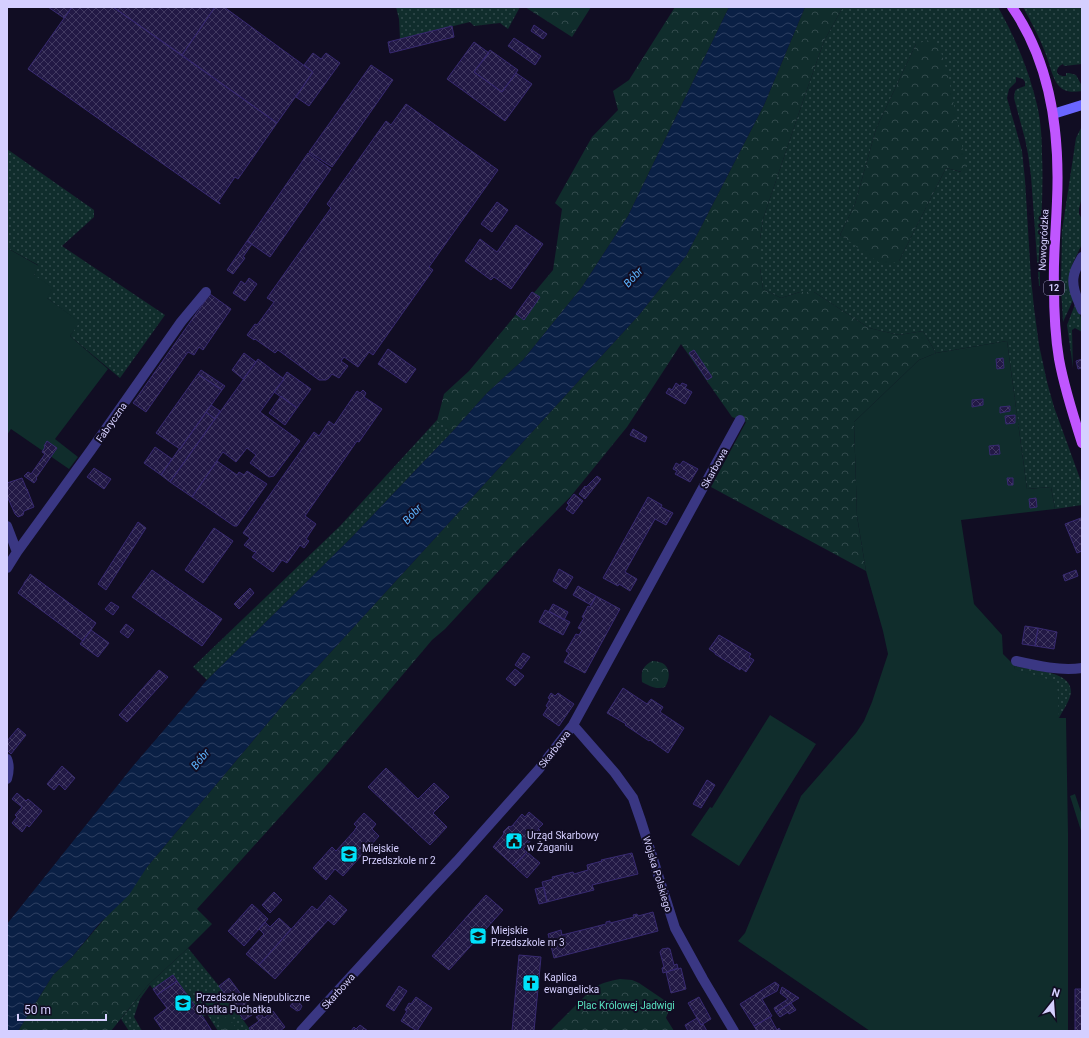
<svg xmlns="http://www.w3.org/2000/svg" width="1089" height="1038" viewBox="0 0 1089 1038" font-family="Roboto,sans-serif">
	<defs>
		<pattern id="grass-dots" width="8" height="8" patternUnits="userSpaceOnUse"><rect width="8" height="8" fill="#102d2c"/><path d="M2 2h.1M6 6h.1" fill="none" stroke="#324a4c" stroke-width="1.8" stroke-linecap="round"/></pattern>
		<pattern id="forest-crowns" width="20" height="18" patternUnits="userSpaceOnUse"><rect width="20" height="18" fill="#102d2c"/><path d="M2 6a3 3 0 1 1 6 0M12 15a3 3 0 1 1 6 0" fill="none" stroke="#324a4c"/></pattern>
		<pattern id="water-waves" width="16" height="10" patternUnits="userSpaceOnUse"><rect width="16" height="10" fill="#0a2045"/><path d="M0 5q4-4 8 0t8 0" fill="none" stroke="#2d3f61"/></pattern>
		<pattern id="building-cross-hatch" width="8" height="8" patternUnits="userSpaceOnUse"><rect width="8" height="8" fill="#221945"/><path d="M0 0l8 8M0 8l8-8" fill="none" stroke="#413961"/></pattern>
	</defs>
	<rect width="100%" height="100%" fill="#110d23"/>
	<path fill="url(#grass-dots)" fill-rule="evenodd" d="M 396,7 L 520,7 L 508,29 L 500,23 L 474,26 L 470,22 L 400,39 L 399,19 Z
		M 843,7 L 998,7 C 1016,39 1030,73 1038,109 C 1041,124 1042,140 1042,155 C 1044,198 1039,242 1040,286 L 1039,286 L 1031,176 L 1028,154 L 1025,139 L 1014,98 L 1015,91 L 1017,89 L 1025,86 L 1025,82 L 1023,79 L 1016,77 L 1016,82 L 1009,89 L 1007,98 L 1022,151 L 1025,180 L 1031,278 L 1034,308 L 1039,345 L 1047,382 L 1054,407 L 1082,484 L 1082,505 L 1055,509 L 1051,487 L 1027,489 L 1007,341 L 936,353 L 923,331 L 899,335 L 869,328 L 814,292 L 800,292 L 781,298 L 763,289 L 760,268 L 760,239 L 763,219 L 804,98 L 824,41 ZM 916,44 L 961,172 L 946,168 L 899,261 L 854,244 L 840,235 L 855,204 L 876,129 Z
		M 1023,7 L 1082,7 L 1082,64 L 1064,66 L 1063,64 C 1054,68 1055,77 1066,76 L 1066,73 L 1069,73 L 1076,75 L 1082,86 L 1082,91 C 1074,92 1065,93 1059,86 C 1052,79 1049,61 1045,52 C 1039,36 1031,22 1023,7 Z
		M 1082,126 L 1082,197 L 1079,209 L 1079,214 L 1082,219 L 1082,244 L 1072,265 L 1074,298 L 1063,322 L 1061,288 L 1062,231 L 1076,138 Z
		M 7,149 L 94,210 L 94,217 L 62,246 L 165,315 L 120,378 L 70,336 L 79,322 L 47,298 L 34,275 L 38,265 L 7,248 Z
		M 1076,302 L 1082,321 L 1082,332 L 1075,328 L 1072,330 L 1073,368 L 1067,325 Z
		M 437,420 L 452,432 L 352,537 L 207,680 L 193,667 L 340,526 Z
		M 1015,666 C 1027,669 1051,671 1061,677 C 1067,680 1071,685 1071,692 C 1070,701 1063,710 1059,718 L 1014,669 Z
		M 188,948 L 219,986 L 251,1031 L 218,1031 L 207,1014 L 203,1017 L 173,975 L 153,989 L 150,985 L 140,999 L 134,1017 L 142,1031 L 129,1031 L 121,1019 L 148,985 Z"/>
	<path fill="url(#forest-crowns)" d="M 525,7 L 591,7 L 572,37 Z
		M 675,7 L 729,7 L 628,216 L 582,287 L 523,360 L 487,393 L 452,432 L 437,421 L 444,394 L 469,371 L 553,270 L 562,209 L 555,203 L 592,137 L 618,110 L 613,91 L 629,80 Z
		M 805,7 L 843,7 L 824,41 L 804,98 L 763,219 L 760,239 L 760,268 L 763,289 L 781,298 L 800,292 L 814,292 L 869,328 L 899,335 L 923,331 L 936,353 L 919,360 L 854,422 L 857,516 L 866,571 L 711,487 L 746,422 L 732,417 L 681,344 L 627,427 L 571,496 L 518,550 L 445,629 L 432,640 L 324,768 L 197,909 L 212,924 L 188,948 L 148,985 L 111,1031 L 18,1031 L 53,975 L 72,957 L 138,879 L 147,867 L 287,700 L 639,315 L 686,256 L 764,105 Z
		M 929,40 L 939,46 L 948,75 L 966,166 L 962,172 L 946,168 L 899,261 L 884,266 L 840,235 L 855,204 L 876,129 L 916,44 Z
		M 652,661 C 656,661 662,662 665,665 C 671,671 669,681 665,687 C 656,690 650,686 642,682 C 641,671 642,667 652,661 Z
		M 620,979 L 632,980 L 639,983 L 667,1002 L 670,1007 L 666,1018 L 674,1031 L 550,1031 L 592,989 C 600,983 610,981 620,979 Z
		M 228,1016 L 238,1031 L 224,1031 L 218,1022 Z"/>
	<path fill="#102d2c" d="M 7,248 L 39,266 L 34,275 L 53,288 L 47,298 L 80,322 L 70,336 L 108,369 L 55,439 L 78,457 L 69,469 L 11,429 L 7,435 Z
		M 1007,341 L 1027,489 L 1051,487 L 1055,509 L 961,520 L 974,604 L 1002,635 L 1003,654 L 1015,666 L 1014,669 L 1057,682 L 1059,718 L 1066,718 L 1068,833 L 1068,1031 L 870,1031 L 738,941 L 745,933 L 801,796 L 856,733 L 864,721 L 872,702 L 888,654 L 883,631 L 866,571 L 857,516 L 854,422 L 919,360 L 936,353 Z
		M 770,715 L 816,744 L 739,866 L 691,835 L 710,807 L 712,808 Z
		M 1075,794 L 1082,815 L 1082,834 L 1070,796 Z"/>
	<path fill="url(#water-waves)" d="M 729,7 L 805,7 L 764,105 L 686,256 L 639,315 L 287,700 L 147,867 L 129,895 L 99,924 L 72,957 L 53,975 L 18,1031 L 7,1031 L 7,924 L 133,766 L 207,680 L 352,537 L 452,432 L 487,393 L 523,360 L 582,287 L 628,216 Z"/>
	<path fill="url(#building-cross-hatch)" stroke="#382a71" d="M 48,7 L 72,7 L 64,18 Z
		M 72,7 L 113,7 L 277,123 L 238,179 L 235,177 L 218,202 L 220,203 L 220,204 L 28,69 Z
		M 113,7 L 215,7 L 182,55 Z
		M 215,7 L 224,7 L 313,72 L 277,123 L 182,55 Z
		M 534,25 L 547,34 L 543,39 L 531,31 Z
		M 452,26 L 454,37 L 390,53 L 388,42 Z
		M 514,38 L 541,56 L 535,65 L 508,46 Z
		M 474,42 L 489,53 L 474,72 L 502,92 L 516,73 L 532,84 L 505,121 L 447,79 Z
		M 490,50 L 518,70 L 502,92 L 474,72 Z
		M 313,53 L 321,59 L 326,53 L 340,63 L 309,106 L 296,97 L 313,72 L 304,65 Z
		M 371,65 L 393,80 L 332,167 L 309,152 Z
		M 406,104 L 498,170 L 429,267 L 433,270 L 373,355 L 369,352 L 358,367 L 344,357 L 341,361 L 348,366 L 339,378 L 332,374 L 329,378 L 326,380 L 319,380 L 278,350 L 275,353 L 255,339 L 254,340 L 247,335 L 255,324 L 257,325 L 274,302 L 267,298 L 331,208 L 327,204 L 386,121 L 391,125 Z
		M 308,153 L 331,169 L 270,257 L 247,241 Z
		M 497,202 L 508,210 L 492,232 L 481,224 Z
		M 516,225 L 543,244 L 511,289 L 494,277 L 491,280 L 465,261 L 480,239 L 497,252 Z
		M 247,241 L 252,244 L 243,257 L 245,258 L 233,274 L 227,270 Z
		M 249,278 L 257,284 L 245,301 L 233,293 L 241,281 L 245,284 Z
		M 532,292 L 540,297 L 524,320 L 516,314 Z
		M 210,294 L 231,309 L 203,350 L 199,347 L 194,355 L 188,352 L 146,412 L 133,403 Z
		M 388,349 L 416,369 L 406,383 L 378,364 Z
		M 694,350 L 712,377 L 707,380 L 689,353 Z
		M 244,353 L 256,362 L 243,379 L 232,370 Z
		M 1003,358 L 1004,368 L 997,369 L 996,359 Z
		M 258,359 L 284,379 L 260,412 L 300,441 L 274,476 L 269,477 L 250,463 L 256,455 L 247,448 L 236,462 L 223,452 L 192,497 L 170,482 Z
		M 1082,359 L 1082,368 L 1078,369 L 1076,361 Z
		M 201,370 L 225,386 L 222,390 L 198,374 Z
		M 287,372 L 311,389 L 297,408 L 274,392 L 284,379 L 283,378 Z
		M 198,374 L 222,390 L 180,449 L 156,433 Z
		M 676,383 L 680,386 L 682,383 L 687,385 L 685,388 L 692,392 L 685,404 L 666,393 L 669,388 L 672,390 Z
		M 363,390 L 366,393 L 364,397 L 382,409 L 359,442 L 357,441 L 305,516 L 316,524 L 306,539 L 309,541 L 304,548 L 300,545 L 287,563 L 282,560 L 273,572 L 252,557 L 256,552 L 255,551 L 254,552 L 244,545 L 250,538 L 243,533 L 314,432 L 319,436 L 329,421 L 334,425 L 357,391 L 360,393 Z
		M 281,396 L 297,408 L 285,425 L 269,413 Z
		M 983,399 L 983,405 L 972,407 L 972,400 Z
		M 211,405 L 220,411 L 215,419 L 206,412 Z
		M 1010,406 L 1010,411 L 1000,413 L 1000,407 Z
		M 206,412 L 215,419 L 170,482 L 161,475 L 179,449 L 180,449 Z
		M 1015,415 L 1015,423 L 1006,424 L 1005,416 Z
		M 633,429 L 647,437 L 645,442 L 630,435 Z
		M 47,441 L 57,448 L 36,478 L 37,479 L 34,483 L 24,476 L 28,472 L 31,474 L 45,454 L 42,452 L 45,447 L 44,446 Z
		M 999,445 L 1000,454 L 990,455 L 989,446 Z
		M 155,447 L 172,459 L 161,475 L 144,463 Z
		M 217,461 L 237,475 L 239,472 L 244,475 L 247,471 L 267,484 L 237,526 L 234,526 L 192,497 Z
		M 683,461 L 698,469 L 690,482 L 675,474 L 677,471 L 673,469 L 676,463 L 680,465 Z
		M 94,468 L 111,479 L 104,489 L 87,477 Z
		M 597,476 L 601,479 L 585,499 L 579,494 L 585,486 L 586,487 Z
		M 22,478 L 27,490 L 27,489 L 34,507 L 24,511 L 23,515 L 18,517 L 15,514 L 7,496 L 7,483 Z
		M 1007,478 L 1013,478 L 1013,485 L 1008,485 Z
		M 574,494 L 583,501 L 573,514 L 566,509 L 569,505 L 567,503 Z
		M 648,497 L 662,505 L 661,507 L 673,513 L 666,525 L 655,519 L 625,572 L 637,579 L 630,591 L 619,584 L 618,586 L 603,578 Z
		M 1036,498 L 1037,507 L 1030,508 L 1029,499 Z
		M 1081,518 L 1082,520 L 1082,551 L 1077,553 L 1065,524 Z
		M 138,522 L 146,528 L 106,590 L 98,584 Z
		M 214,528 L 233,541 L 203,583 L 185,570 Z
		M 559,569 L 573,577 L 566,589 L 553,581 Z
		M 152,570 L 222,619 L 202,646 L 132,597 Z
		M 1076,570 L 1078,576 L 1065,581 L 1063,575 Z
		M 30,574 L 96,623 L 83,641 L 18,593 L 24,584 L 24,583 L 30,575 Z
		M 578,586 L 596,596 L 591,605 L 573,595 Z
		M 250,588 L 254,593 L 239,609 L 234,604 Z
		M 596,596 L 620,609 L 585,673 L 564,662 L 569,653 L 566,651 L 576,634 L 579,635 L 582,630 L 578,628 L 584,618 L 582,617 L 588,606 L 590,607 Z
		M 111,602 L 119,607 L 113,615 L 105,609 Z
		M 553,604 L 568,612 L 564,620 L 549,611 Z
		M 545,610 L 570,622 L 563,635 L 539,622 Z
		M 126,624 L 134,630 L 128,638 L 120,632 Z
		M 1025,626 L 1038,628 L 1035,646 L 1022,644 Z
		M 1038,628 L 1057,632 L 1054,649 L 1035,646 Z
		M 91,630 L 109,643 L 98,657 L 80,644 Z
		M 719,635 L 751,654 L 749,657 L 754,660 L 746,672 L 741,668 L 740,670 L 715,654 L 715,653 L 709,649 Z
		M 523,653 L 530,657 L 521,669 L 515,665 Z
		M 515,669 L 524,676 L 515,686 L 506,679 Z
		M 159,670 L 168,677 L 127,722 L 119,715 Z
		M 623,688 L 647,704 L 651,699 L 663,707 L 660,712 L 684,728 L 668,753 L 650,740 L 649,741 L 625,725 L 626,724 L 607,713 Z
		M 551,693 L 555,696 L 558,693 L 574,704 L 559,726 L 543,715 L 548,707 L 546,706 L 550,699 L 548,698 Z
		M 18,728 L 26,735 L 11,754 L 7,750 L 7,741 Z
		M 62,766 L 75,778 L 65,790 L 59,784 L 54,790 L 47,784 Z
		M 386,768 L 418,799 L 434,783 L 449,797 L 433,813 L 447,827 L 430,845 L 368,787 Z
		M 707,780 L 715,785 L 701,808 L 693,804 Z
		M 17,793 L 26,801 L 28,799 L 42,811 L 29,827 L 27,825 L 22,832 L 12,823 L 17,817 L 15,815 L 22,807 L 12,799 Z
		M 529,812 L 543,824 L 538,829 L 540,830 L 523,849 L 527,852 L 514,866 L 493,847 L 503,835 L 504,833 L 503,832 L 509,826 L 510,827 L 512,826 L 522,814 L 525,817 Z
		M 364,813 L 376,824 L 372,829 L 379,836 L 343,876 L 335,869 L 326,880 L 313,868 L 332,847 L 336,851 L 355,830 L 355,829 L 357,827 L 354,824 Z
		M 527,852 L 540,863 L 527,878 L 514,866 Z
		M 632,853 L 638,874 L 592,885 L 594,890 L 547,902 L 542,882 L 553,879 L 552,877 L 573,872 L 574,874 L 588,870 L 587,865 L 602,861 L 601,860 Z
		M 544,887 L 547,902 L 539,904 L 535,889 Z
		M 274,892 L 282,900 L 270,913 L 262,905 Z
		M 330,895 L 347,910 L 334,925 L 328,920 L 275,979 L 259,965 L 312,906 L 317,910 Z
		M 486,895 L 503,910 L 449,970 L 432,956 Z
		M 252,904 L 268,919 L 244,946 L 228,931 Z
		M 653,912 L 658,931 L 554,958 L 548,934 L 561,930 L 562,935 L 606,924 L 606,922 L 610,921 L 610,923 L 634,917 L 633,915 L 637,914 L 638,916 Z
		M 279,918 L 291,929 L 259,965 L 246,954 L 264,934 L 259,929 L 265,922 L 270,927 Z
		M 668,948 L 670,949 L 674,965 L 677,964 L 678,968 L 663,973 L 662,968 L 664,967 L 660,952 L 662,949 Z
		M 519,955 L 541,957 L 534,1031 L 512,1031 Z
		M 681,968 L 686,989 L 671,993 L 666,972 Z
		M 173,975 L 177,981 L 157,995 L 153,989 Z
		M 229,978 L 255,1013 L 244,1020 L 219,986 Z
		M 177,981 L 203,1017 L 212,1031 L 163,1031 L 154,1018 L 167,1008 L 157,995 Z
		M 775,982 L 779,985 L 777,991 L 762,999 L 772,1016 L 754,1026 L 740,1004 Z
		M 399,986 L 407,991 L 394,1011 L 386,1006 Z
		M 782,987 L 799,998 L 776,1012 L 774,1008 L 788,999 L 780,993 Z
		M 1075,989 L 1082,989 L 1082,1031 L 1075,1031 Z
		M 416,997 L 432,1008 L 417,1031 L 401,1021 L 407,1011 L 405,1010 L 409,1003 L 411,1004 Z
		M 699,997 L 711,1019 L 701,1025 L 688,1003 Z
		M 296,999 L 302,1006 L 300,1010 L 297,1011 L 290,1006 Z
		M 791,1003 L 796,1010 L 789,1014 L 788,1012 L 780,1017 L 776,1012 Z
		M 273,1011 L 285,1027 L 280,1031 L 251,1031 L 249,1028 L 259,1021 L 256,1017 L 261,1014 L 264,1018 Z
		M 770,1017 L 777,1030 L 779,1028 L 781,1031 L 757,1031 L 754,1026 Z
		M 697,1018 L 701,1025 L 703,1024 L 707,1031 L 688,1031 L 685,1025 Z
		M 360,1025 L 368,1031 L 351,1031 L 354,1027 L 356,1029 Z"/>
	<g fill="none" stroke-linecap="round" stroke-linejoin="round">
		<path stroke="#3a3783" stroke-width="10" d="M 1082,257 C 1079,263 1075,269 1074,275 C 1071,287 1078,300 1082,310
			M 7,526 L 17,552
			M 7,568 L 17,552 L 91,450 L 181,322 L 206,292
			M 1016,661 C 1038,666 1060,671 1082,668
			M 573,725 L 615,773 L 633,798 L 641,821 L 675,928 L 703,979 L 734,1031
			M 7,759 C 10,766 9,772 7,779
			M 301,1031 L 428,892 L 457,861 L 539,769 L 573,725 L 740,420"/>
		<path stroke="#6a66ff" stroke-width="10" d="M 1053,114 L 1082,105"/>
		<path stroke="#c056ff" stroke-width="10" d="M 1012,7 C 1051,63 1060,135 1057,201 C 1056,230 1053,258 1054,286 C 1054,310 1055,335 1059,359 C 1064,387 1073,415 1082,443"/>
	</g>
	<defs>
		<g id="civic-square" transform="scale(0.9)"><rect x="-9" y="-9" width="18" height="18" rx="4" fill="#00e1fa" stroke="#110d23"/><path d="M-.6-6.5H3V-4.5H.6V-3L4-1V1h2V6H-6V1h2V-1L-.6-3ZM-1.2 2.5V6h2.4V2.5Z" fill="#111"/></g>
		<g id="school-square" transform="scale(0.9)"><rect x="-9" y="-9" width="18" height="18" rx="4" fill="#00e1fa" stroke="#110d23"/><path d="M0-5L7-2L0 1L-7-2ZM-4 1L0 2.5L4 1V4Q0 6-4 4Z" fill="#111"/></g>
		<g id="church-square" transform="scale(0.9)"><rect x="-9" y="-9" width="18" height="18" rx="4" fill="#00e1fa" stroke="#110d23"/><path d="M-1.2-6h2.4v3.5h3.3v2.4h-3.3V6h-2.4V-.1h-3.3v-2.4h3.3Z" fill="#111"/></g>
	</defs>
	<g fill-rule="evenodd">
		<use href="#civic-square" x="514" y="841"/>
		<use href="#school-square" x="349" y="854"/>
		<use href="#school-square" x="478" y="936"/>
		<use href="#church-square" x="531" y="983"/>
		<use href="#school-square" x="183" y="1003"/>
	</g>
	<g text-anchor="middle" stroke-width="4" stroke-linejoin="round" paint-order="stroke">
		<rect fill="#110d23" stroke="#9a95bd" stroke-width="1" x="1044" y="281" width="20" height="14" rx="3"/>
		<g font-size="9" font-weight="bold" fill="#d5cfff">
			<text x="1054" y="291">12</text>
		</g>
		<g font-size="10" fill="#d5cfff" stroke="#110d23">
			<text transform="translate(1043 240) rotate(-87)" y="4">Nowogródzka</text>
			<text transform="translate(111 422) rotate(-55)" y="4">Fabryczna</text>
			<text transform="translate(714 468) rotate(-61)" y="4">Skarbowa</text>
			<text transform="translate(554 749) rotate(-52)" y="4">Skarbowa</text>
			<text transform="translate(658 874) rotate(73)" y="4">Wojska Polskiego</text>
			<text transform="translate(338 991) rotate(-48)" y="4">Skarbowa</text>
		</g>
		<g font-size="10" fill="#d5cfff" stroke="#110d23" text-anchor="start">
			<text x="527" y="839">Urząd Skarbowy<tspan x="527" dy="12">w Żaganiu</tspan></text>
			<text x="362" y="852">Miejskie<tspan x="362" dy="12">Przedszkole nr 2</tspan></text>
			<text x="491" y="934">Miejskie<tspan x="491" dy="12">Przedszkole nr 3</tspan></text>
			<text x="544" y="981">Kaplica<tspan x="544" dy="12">ewangelicka</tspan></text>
			<text x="196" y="1001">Przedszkole Niepubliczne<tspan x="196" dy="12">Chatka Puchatka</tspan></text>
		</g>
		<g font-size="10" fill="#58e2c0" stroke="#110d23">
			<text x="626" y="1009">Plac Królowej Jadwigi</text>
		</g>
		<g font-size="11" font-style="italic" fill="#5db4ff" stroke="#110d23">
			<text transform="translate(633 277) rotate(-47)" y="4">Bóbr</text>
			<text transform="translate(412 514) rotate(-47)" y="4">Bóbr</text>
			<text transform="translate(200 759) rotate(-50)" y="4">Bóbr</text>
		</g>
	</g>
	<rect width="1089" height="1038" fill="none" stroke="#d5cfff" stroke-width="16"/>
	<g transform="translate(1053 1002) rotate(17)" stroke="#110d23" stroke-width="3" paint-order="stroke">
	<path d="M0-3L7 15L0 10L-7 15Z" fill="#d5cfff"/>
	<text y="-6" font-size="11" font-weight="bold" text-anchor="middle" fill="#d5cfff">N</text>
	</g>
	<path d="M18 1014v6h88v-6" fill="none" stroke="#d5cfff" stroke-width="2"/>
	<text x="24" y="1014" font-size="12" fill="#d5cfff" stroke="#110d23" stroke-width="3" paint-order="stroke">50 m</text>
</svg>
